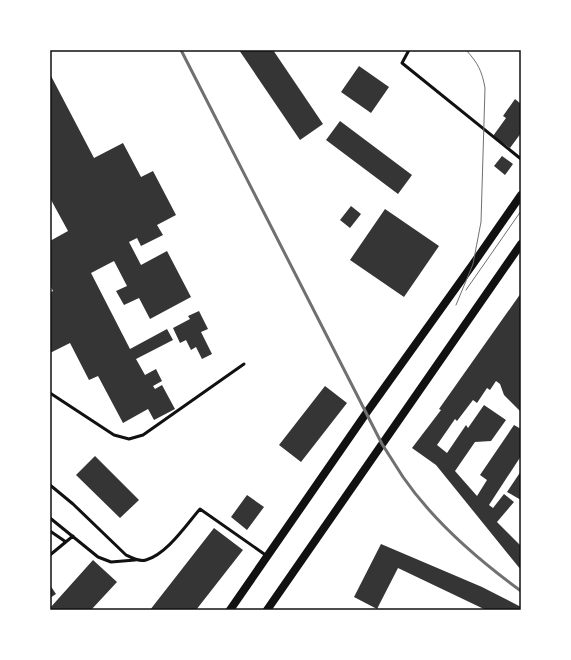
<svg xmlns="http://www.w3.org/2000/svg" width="571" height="660" viewBox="0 0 571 660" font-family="Arial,sans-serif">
	<rect width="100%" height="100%" fill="#fff"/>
	<path fill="#353535" d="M 239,50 L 273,50 L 323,124 L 300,140 Z
		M 359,66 L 389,87 L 371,113 L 341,92 Z
		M 50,74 L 94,158 L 123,143 L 141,177 L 153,171 L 176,215 L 157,225 L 163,235 L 141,246 L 137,238 L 129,242 L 141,265 L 167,251 L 191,297 L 150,319 L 139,298 L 124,305 L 116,291 L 127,286 L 114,261 L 91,273 L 130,349 L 167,329 L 173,340 L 136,359 L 145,375 L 156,369 L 162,381 L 153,386 L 155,389 L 162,385 L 175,409 L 154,420 L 148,409 L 123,423 L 98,376 L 89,380 L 70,343 L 50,353 L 50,293 L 53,291 L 50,285 L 50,241 L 68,231 L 50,198 Z
		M 515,99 L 521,104 L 521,133 L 510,148 L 493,136 L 506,118 L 503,116 Z
		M 340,121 L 412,175 L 398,194 L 326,140 Z
		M 502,156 L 513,164 L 505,175 L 494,166 Z
		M 351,206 L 361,214 L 350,228 L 340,220 Z
		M 385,209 L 439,246 L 404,297 L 350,260 Z
		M 521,293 L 521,412 L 504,395 L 500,384 L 496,381 L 490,390 L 487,388 L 477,403 L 473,400 L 457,421 L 455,419 L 437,445 L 447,453 L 466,425 L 468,428 L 484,405 L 506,420 L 491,441 L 475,442 L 455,471 L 477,496 L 487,480 L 480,475 L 514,425 L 521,429 L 521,456 L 489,505 L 493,508 L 504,494 L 514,502 L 497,522 L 521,546 L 521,570 L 436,465 L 412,448 L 441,410 L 439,409 Z
		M 199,311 L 208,329 L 201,332 L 212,354 L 202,359 L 196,347 L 191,350 L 186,340 L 180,343 L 173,328 L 190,319 L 188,316 Z
		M 325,386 L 347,403 L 301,462 L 279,445 Z
		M 95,456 L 139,500 L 120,518 L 76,475 Z
		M 521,471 L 521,500 L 507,492 Z
		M 247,495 L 264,507 L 247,530 L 231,517 Z
		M 214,528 L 243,550 L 196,610 L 150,610 Z
		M 381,544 L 482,587 L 521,607 L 521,610 L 486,610 L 398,568 L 377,609 L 354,597 Z
		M 93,560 L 117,582 L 91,610 L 50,610 L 50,608 Z
		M 50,585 L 56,594 L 50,598 Z"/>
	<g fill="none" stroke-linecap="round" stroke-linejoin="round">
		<path stroke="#111" stroke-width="3" d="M 409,50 L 402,63 L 521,159
			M 50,393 L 114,435 L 129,439 L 143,435 L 244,364
			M 50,485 L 73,504 L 126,555 C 132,558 139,562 146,560 C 167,554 186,525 200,509 L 267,556
			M 50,518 L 98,557 L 111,562 L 135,560
			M 50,531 L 66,542
			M 50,555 L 73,536"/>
		<path stroke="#111" stroke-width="8" d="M 230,610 L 367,412 L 473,264 L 521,195
			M 267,610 L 521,244"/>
		<path stroke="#707070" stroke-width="1" d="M 466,290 L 521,211
			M 456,305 L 473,264 L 481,222 L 485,88 C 482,71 478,63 466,50"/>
		<path stroke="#707070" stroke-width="3" d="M 181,50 L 382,444 C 389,455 396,466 403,477 C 434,522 477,559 521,591"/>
	</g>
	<rect width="571" height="660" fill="none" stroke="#ffffff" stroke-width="102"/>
	<rect x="51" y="51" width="469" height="558" fill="none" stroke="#111" stroke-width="1.5"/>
</svg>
